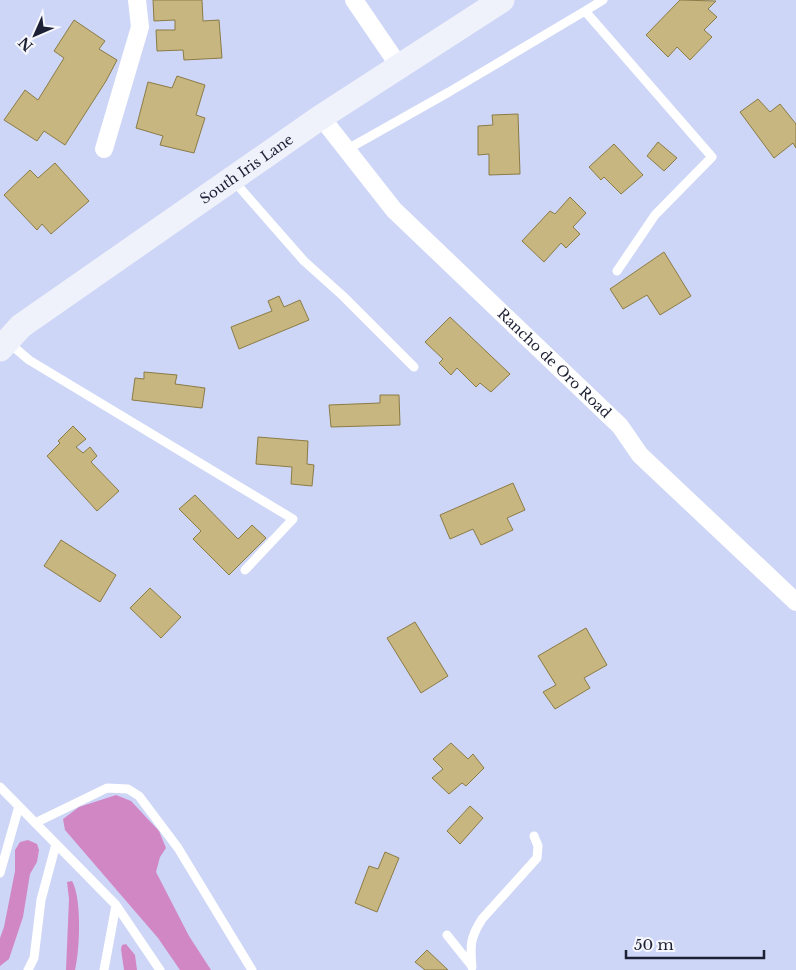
<svg xmlns="http://www.w3.org/2000/svg" width="796" height="970" viewBox="0 0 796 970" font-family="'Libre Baskerville',serif">
	<rect width="100%" height="100%" fill="#cdd6f6"/>
	<path fill="#d287c5" d="M 116,795 L 131,801 L 159,831 L 166,848 L 160,857 L 156,872 L 189,936 L 211,970 L 180,970 L 158,938 L 65,830 L 63,819 L 79,807 Z
		M 28,840 L 37,844 L 39,850 L 37,862 L 30,874 L 23,917 L 9,959 L 0,966 L 0,938 L 4,927 L 15,871 L 15,850 L 20,842 Z
		M 72,881 C 82,898 80,950 75,970 L 66,970 L 69,899 L 67,882 Z
		M 126,944 L 135,955 L 137,970 L 124,970 L 121,949 L 122,945 Z"/>
	<path fill="#c7b67f" stroke="#8b7b45" d="M 153,0 L 202,0 L 203,21 L 219,20 L 222,58 L 184,60 L 183,50 L 157,51 L 156,30 L 175,30 L 175,20 L 154,21 Z
		M 680,0 L 716,1 L 708,9 L 717,17 L 704,30 L 712,37 L 690,60 L 677,47 L 668,57 L 646,35 Z
		M 74,20 L 105,41 L 99,49 L 117,60 L 106,81 L 65,145 L 44,131 L 37,141 L 4,120 L 25,90 L 38,100 L 64,58 L 54,51 Z
		M 177,76 L 205,85 L 196,115 L 205,118 L 194,153 L 160,145 L 163,136 L 136,128 L 148,82 L 172,88 Z
		M 758,99 L 770,112 L 780,104 L 796,124 L 796,148 L 793,143 L 774,158 L 740,112 Z
		M 518,114 L 520,174 L 489,175 L 489,154 L 478,155 L 478,126 L 493,125 L 492,115 Z
		M 658,142 L 677,158 L 664,171 L 647,156 Z
		M 614,144 L 643,175 L 621,194 L 604,177 L 601,180 L 589,167 Z
		M 55,163 L 89,201 L 51,234 L 42,224 L 37,230 L 4,195 L 30,170 L 38,178 Z
		M 570,197 L 586,213 L 573,227 L 580,234 L 566,248 L 561,243 L 544,262 L 522,241 L 550,211 L 555,214 Z
		M 664,252 L 691,296 L 660,315 L 647,295 L 623,309 L 610,289 Z
		M 279,296 L 284,307 L 300,300 L 309,320 L 239,349 L 231,327 L 272,311 L 268,301 Z
		M 450,317 L 510,374 L 491,392 L 480,383 L 476,387 L 457,368 L 451,375 L 439,363 L 443,359 L 425,342 Z
		M 144,372 L 177,375 L 175,384 L 205,388 L 202,408 L 132,400 L 135,378 L 144,379 Z
		M 380,395 L 399,395 L 400,425 L 331,427 L 329,405 L 380,403 Z
		M 73,426 L 86,439 L 76,447 L 83,453 L 90,447 L 97,456 L 91,462 L 119,491 L 97,511 L 47,456 L 60,443 L 58,441 Z
		M 258,437 L 308,441 L 307,464 L 314,465 L 312,486 L 291,484 L 292,467 L 256,464 Z
		M 513,483 L 525,510 L 507,518 L 513,530 L 481,545 L 473,529 L 450,539 L 440,515 Z
		M 195,495 L 238,539 L 252,525 L 266,538 L 229,575 L 193,539 L 201,531 L 179,509 Z
		M 61,540 L 116,575 L 100,602 L 44,566 Z
		M 150,588 L 181,617 L 161,638 L 130,608 Z
		M 415,622 L 448,676 L 421,693 L 387,638 Z
		M 586,628 L 607,665 L 584,678 L 590,688 L 555,709 L 543,692 L 556,685 L 538,656 Z
		M 451,743 L 468,759 L 473,754 L 484,768 L 466,786 L 462,783 L 449,794 L 432,778 L 443,769 L 433,759 Z
		M 470,806 L 483,818 L 460,844 L 447,831 Z
		M 385,852 L 399,858 L 377,912 L 355,903 L 369,866 L 378,869 Z
		M 427,950 L 448,970 L 425,970 L 415,962 Z"/>
	<g fill="none" stroke-linecap="round" stroke-linejoin="round">
		<path stroke="#fff" stroke-width="9" d="M 585,11 L 603,0
			M 346,150 L 449,92 L 585,11 L 712,157 L 655,215 L 617,271
			M 233,180 L 304,261 L 343,296 L 414,367
			M 8,342 L 29,360 L 293,519 L 245,570
			M 0,787 L 116,905 L 160,970
			M 35,823 L 107,788 L 128,789 L 139,796 L 178,848 L 252,970
			M 0,873 L 19,806
			M 447,935 L 471,965
			M 472,967 C 470,945 470,938 482,919 L 537,858 L 538,846 L 534,836
			M 28,970 L 34,958 L 41,900 L 56,844
			M 104,970 L 116,905"/>
		<g stroke="#fff" stroke-width="18">
			<path d="M 354,0 L 399,66"/>
			<path id="s1" d="M 321,117 L 394,210 L 620,426 L 640,455 L 796,602"/>
			<path d="M 104,149 L 140,27 L 137,0"/>
		</g>
		<path stroke="#f0f2fb" stroke-width="25" id="s2" d="M 0,349 L 21,326 L 321,117 L 502,0"/>
	</g>
	<g text-anchor="middle" stroke-width="4.5" stroke-linejoin="round" paint-order="stroke">
		<g font-size="14" fill="#1d2135" stroke="#f7f8fe">
			<text dy="5" stroke="none"><textPath href="#s2" startOffset="306">South Iris Lane</textPath></text>
			<text dy="5" stroke="none"><textPath href="#s1" startOffset="340">Rancho de Oro Road</textPath></text>
		</g>
	</g>
	<g transform="translate(35 35) rotate(225)" stroke="#f7f8fe" stroke-width="4" paint-order="stroke">
	<path d="M0-4L9 19L0 12L-9 19Z" fill="#1d2135"/>
	<text y="-8" font-size="14" font-weight="bold" text-anchor="middle" fill="#1d2135">N</text>
	</g>
	<path d="M626 950v8h138v-8" fill="none" stroke="#1d2135" stroke-width="2.5"/>
	<text x="634" y="950" font-size="15" fill="#1d2135" stroke="#f7f8fe" stroke-width="4" paint-order="stroke">50 m</text>
</svg>
